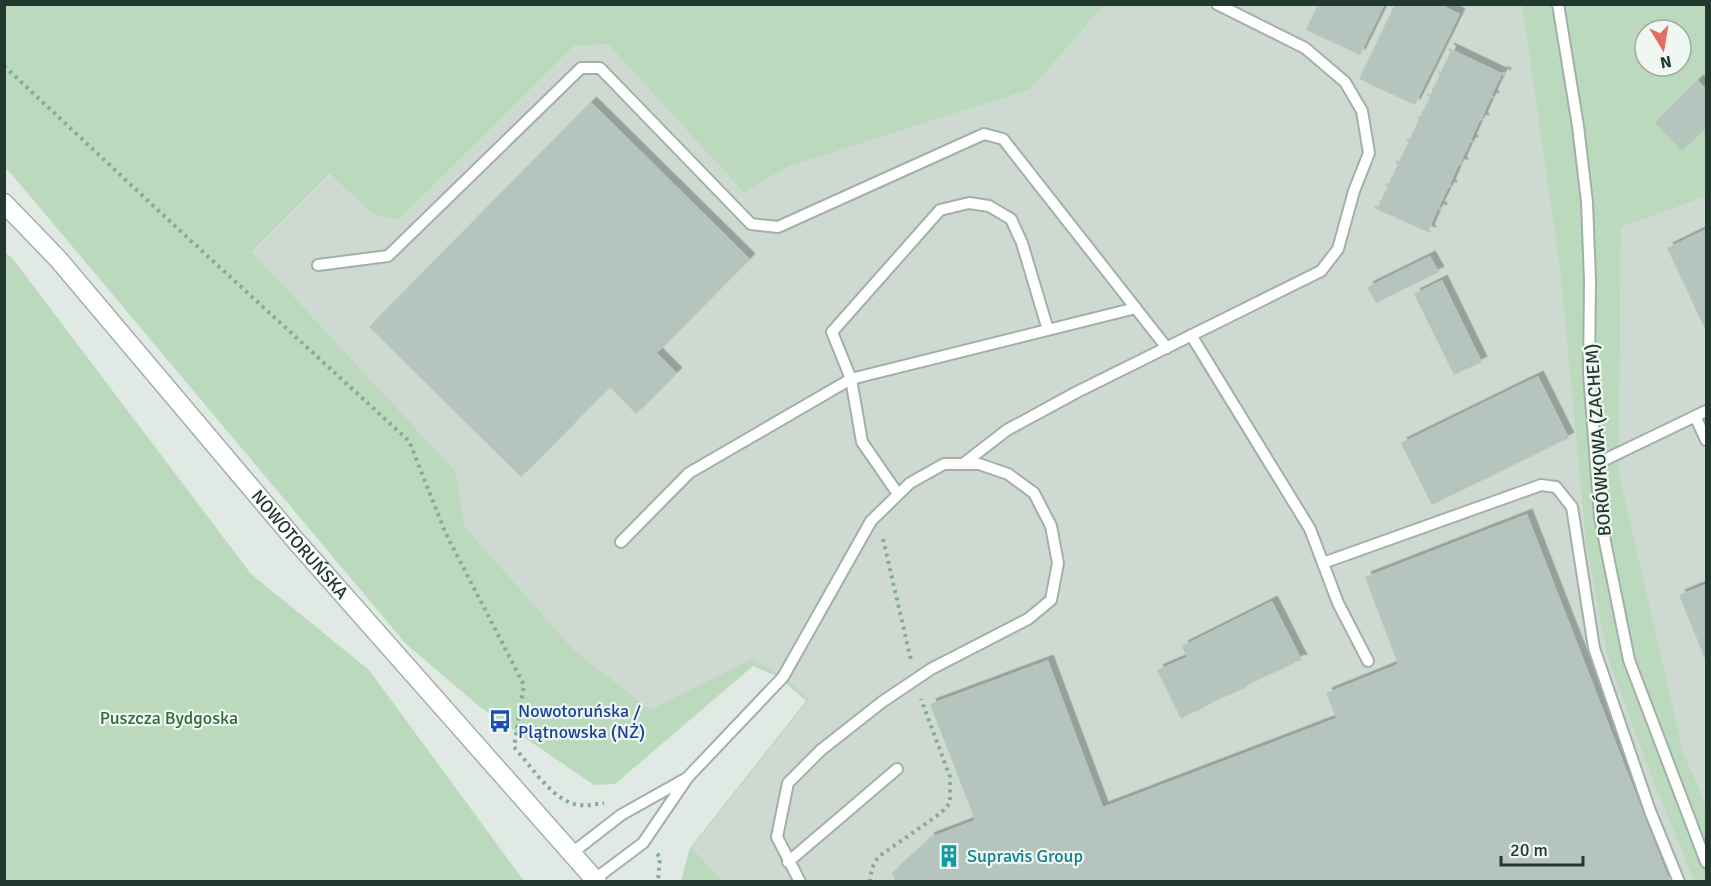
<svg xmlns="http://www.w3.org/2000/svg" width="1711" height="886" viewBox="0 0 1711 886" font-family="Signika,sans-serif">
	<defs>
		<filter id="shadow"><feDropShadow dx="5.5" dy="-5.5" stdDeviation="0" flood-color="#0004"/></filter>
	</defs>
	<rect width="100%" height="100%" fill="#e0e9e3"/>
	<path fill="#ced9d2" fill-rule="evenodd" d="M 1104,5 L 1522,5 L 1560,270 L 1586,544 L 1607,656 L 1650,773 L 1694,881 L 723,881 L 692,848 L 810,699 L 752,659 L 650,711 L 574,650 L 465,527 L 454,471 L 252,253 L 331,174 L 373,214 L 399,220 L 574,46 L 608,44 L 744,193 L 787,167 L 1031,89 Z
		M 1706,5 L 1706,805 L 1683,751 L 1619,473 L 1621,227 L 1598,32 ZM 1645,30 L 1681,30 L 1681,66 L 1645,66 Z"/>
	<path fill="#bad9bd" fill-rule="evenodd" d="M 4,5 L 1104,5 L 1031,89 L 787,167 L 744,193 L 608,44 L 574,46 L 399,220 L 373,214 L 330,174 L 252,252 L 455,471 L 465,527 L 574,650 L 650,710 L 752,659 L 783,677 L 810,699 L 692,848 L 723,881 L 681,881 L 690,848 L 806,701 L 779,677 L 753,666 L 615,784 L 594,785 L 480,707 L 406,644 L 14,177 L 5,168 Z
		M 1522,5 L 1706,5 L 1706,196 L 1621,227 L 1619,473 L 1683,751 L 1706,805 L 1706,881 L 1694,881 L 1650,773 L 1607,656 L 1586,544 L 1560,270 ZM 1645,30 L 1681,30 L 1681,66 L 1645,66 Z
		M 4,251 L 13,259 L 251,574 L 369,670 L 524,881 L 5,881 Z"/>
	<path fill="#b5c4bc" filter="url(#shadow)" d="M 1318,4 L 1385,4 L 1360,55 L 1306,30 Z
		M 1395,4 L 1440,4 L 1460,14 L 1415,105 L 1359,79 Z
		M 1449,48 L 1501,73 L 1502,72 L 1506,73 L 1505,76 L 1502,74 L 1492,95 L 1494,97 L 1493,99 L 1491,98 L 1482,118 L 1484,119 L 1483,121 L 1480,120 L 1471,140 L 1473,141 L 1472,143 L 1470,143 L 1461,162 L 1463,163 L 1462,166 L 1459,164 L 1450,185 L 1452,186 L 1451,188 L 1449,187 L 1439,207 L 1442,208 L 1441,211 L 1438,209 L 1429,230 L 1431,231 L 1430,233 L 1374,208 L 1375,206 L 1378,207 L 1388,186 L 1385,185 L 1386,183 L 1389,184 L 1398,164 L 1395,163 L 1397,160 L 1399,162 L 1409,141 L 1406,140 L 1407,138 L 1410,139 L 1419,119 L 1417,118 L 1418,116 L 1420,117 L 1430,97 L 1427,95 L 1428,93 L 1431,94 L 1440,74 L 1438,73 L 1439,71 L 1441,72 L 1451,51 L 1448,50 Z
		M 1698,80 L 1706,89 L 1706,127 L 1682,151 L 1655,123 Z
		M 591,102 L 750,259 L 657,353 L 677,373 L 636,414 L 610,387 L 521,477 L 369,327 Z
		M 1706,229 L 1706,331 L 1667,248 Z
		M 1430,256 L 1439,272 L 1376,303 L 1367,287 Z
		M 1442,280 L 1482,362 L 1454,375 L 1414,294 Z
		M 1538,376 L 1569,438 L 1432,505 L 1401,443 Z
		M 1527,514 L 1670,882 L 896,882 L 892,873 L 929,840 L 928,838 L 975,820 L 930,704 L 1048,660 L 1103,807 L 1336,718 L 1326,693 L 1398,664 L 1365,577 Z
		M 1706,584 L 1706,658 L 1705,659 L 1679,595 Z
		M 1272,601 L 1302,660 L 1300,661 L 1299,660 L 1285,668 L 1257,680 L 1256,683 L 1255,681 L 1243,689 L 1213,702 L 1196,712 L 1195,711 L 1181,719 L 1157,670 L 1187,657 L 1182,646 Z"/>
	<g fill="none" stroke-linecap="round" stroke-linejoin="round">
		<g stroke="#a3b0a9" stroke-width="14">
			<path id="lane" d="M 1558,4 L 1578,126 L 1587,202 L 1590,281 L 1589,373 L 1600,517 L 1629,660 L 1706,862
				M 318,265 L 388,256 L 581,68 L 600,68 L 751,224 L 778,227 L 984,134 L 1003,139 L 1167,348
				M 1191,335 L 1310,529 L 1338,603 L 1368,661
				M 1695,416 L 1706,440
				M 963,464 L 1007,430 L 1077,392 L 1321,271 L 1338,249 L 1354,191 L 1369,153 L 1362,111 L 1345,82 L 1305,48 L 1217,4
				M 1596,464 L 1706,411
				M 898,494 L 862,442 L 851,379 L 832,332 L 940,210 L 969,203 L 989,206 L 1011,219 L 1022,243 L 1048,330
				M 621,542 L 689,473 L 851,379 L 1136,308
				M 1323,563 L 1541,485 L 1556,487 L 1572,507 L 1594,648 L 1650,811 L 1679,882
				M 572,853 L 621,815 L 685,779
				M 788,862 L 897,769
				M 595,879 L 643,843 L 688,777 L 783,677 L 871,521 L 910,483 L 944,464 L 979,464 L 1008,474 L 1034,493 L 1051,526 L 1058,563 L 1051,600 L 1028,619 L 931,669 L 882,702 L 821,750 L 788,783 L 777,837 L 800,882"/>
		</g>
		<g stroke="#a0b4a9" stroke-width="21">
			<g id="secondary">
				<path id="s1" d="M 4,203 L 58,259 L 296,541 L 597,882"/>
			</g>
		</g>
		<path stroke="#82ab98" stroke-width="4" stroke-dasharray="3 4.5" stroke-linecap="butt" d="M 4,66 L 177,228 L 409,441 L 446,534 L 524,685 L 514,747 C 531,766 554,803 580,805 C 588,806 596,804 604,803
			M 883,539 L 911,660
			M 657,854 L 660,857 L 658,882
			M 870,882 L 872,868 L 878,857 L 941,813 L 950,803 L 950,777 L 921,699"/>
		<use href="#lane" stroke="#fff" stroke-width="10"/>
		<use href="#secondary" stroke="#fff" stroke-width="18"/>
	</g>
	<defs>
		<g id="bus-bare" transform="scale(1.8)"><path d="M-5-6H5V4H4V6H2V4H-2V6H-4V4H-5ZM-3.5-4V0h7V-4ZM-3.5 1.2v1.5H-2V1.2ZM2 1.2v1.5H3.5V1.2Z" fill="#1a4fb4" stroke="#f0f6f2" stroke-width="2.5" paint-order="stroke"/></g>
		<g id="building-bare" transform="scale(1.8)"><path d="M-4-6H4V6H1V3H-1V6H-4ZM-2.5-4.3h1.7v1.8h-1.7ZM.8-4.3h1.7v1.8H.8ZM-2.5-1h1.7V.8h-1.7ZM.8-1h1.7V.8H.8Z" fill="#0f9aa8" stroke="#f0f6f2" stroke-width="2.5" paint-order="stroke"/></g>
	</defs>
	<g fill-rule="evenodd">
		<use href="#bus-bare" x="500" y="721"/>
		<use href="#building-bare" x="949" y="856"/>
	</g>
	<g text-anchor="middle" stroke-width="4.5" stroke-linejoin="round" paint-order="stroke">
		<g font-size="18" fill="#22382f" stroke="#f0f6f2">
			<text transform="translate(1598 440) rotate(-94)" y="6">BORÓWKOWA (ZACHEM)</text>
			<text dy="6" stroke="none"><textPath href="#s1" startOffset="452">NOWOTORUŃSKA</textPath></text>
		</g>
		<g font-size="18" fill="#164399" stroke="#f0f6f2" text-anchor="start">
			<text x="518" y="717">Nowotoruńska /<tspan x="518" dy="21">Plątnowska (NŻ)</tspan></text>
		</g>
		<g font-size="18" fill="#2f6c3d" stroke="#f0f6f2">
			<text x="169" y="724">Puszcza Bydgoska</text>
		</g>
		<g font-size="18" fill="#0d838f" stroke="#f0f6f2" text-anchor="start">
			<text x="967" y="862">Supravis Group</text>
		</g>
	</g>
	<rect width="1711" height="886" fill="none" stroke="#22382f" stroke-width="12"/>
	<g transform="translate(1663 48) rotate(169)"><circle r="28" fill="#f0f6f2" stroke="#9eaaa4" stroke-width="1.5"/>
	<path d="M0-4.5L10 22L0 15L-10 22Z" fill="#e76b60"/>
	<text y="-9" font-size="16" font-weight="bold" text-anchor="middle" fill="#22382f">N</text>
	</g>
	<path d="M1501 856v9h82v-9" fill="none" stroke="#22382f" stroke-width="3"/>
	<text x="1510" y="856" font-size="18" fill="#22382f" stroke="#f0f6f2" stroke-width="4.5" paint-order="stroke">20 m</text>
</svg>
